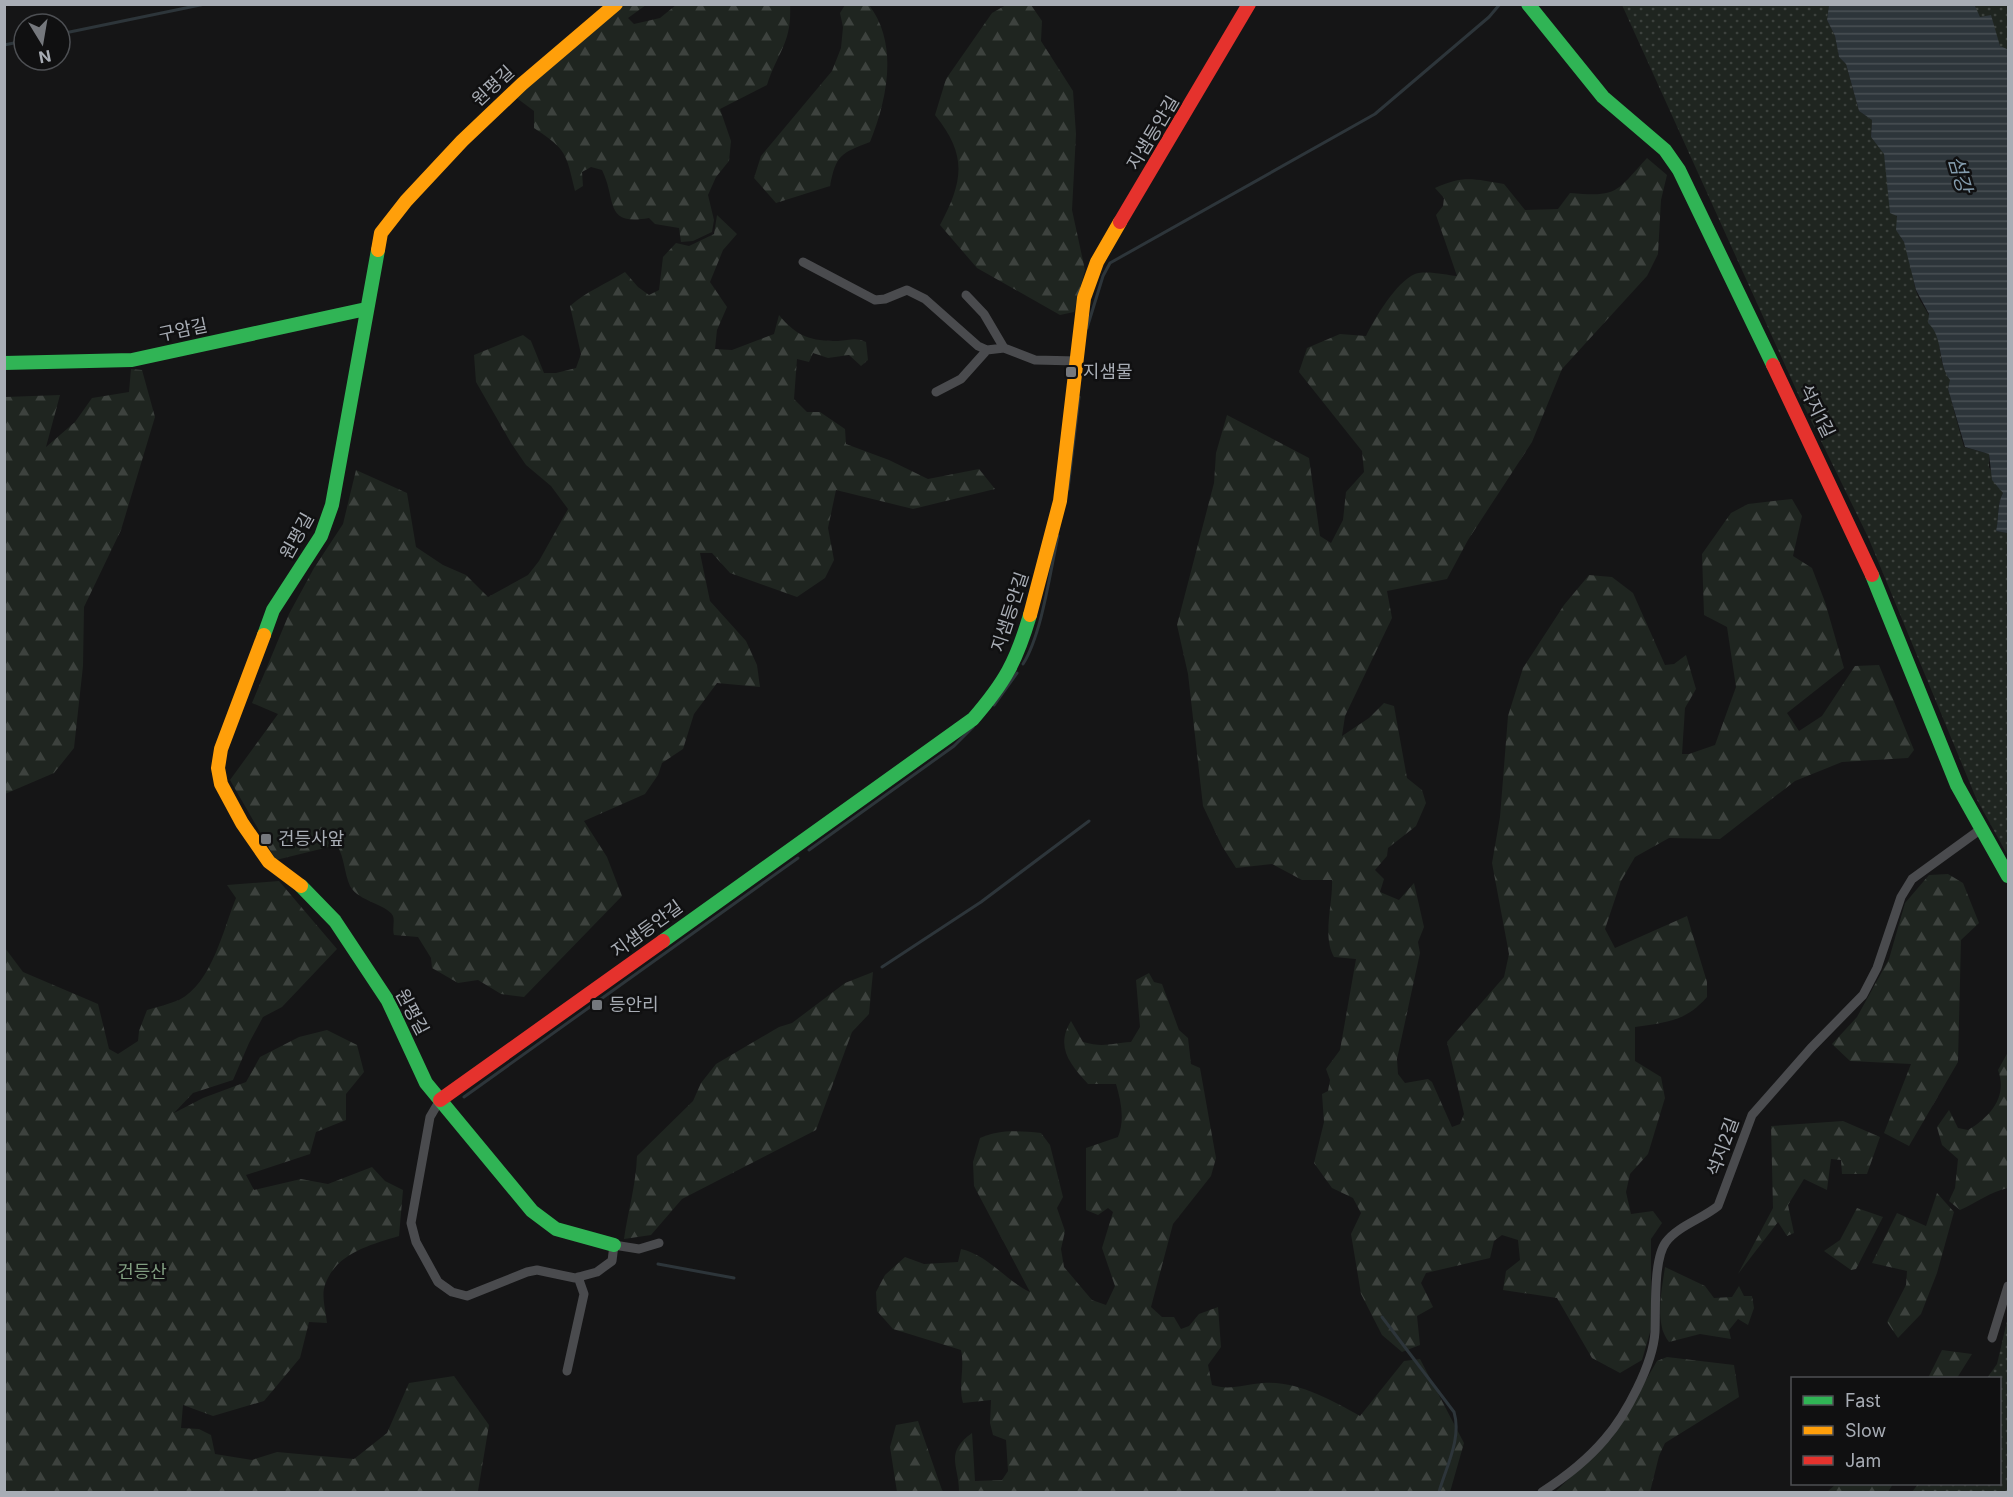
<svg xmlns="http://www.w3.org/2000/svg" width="2013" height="1497" viewBox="0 0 2013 1497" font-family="Inter,'Noto Sans KR',sans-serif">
	<defs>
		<pattern id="grass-dots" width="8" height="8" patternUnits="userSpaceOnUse" patternTransform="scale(1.5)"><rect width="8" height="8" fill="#1f2520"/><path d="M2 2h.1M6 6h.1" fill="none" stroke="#3d423e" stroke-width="1.8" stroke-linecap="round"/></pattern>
		<pattern id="forest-firs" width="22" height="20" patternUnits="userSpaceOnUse" patternTransform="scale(1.5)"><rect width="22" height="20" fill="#1f2520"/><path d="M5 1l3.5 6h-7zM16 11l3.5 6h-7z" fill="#3d423e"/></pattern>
		<pattern id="water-rules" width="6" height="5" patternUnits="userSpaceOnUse" patternTransform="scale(1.5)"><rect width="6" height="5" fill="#2d353a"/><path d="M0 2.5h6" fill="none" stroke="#495054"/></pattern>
	</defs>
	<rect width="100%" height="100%" fill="#151516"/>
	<path fill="url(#grass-dots)" d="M 1622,5 L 1829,5 L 1827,20 L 1835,36 L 1839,57 L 1846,64 L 1859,111 L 1872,120 L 1871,137 L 1884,153 L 1901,238 C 1910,246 1912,278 1916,291 C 1921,306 1933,317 1937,332 C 1941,349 1939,366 1951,380 L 1948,389 L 1964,447 L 1989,454 L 1989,467 L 2003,493 C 1997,502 1999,519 1996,531 L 2007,533 L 2008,537 L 2008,856 L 1976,798 L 1868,537 L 1799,396 Z
		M 1971,5 L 2008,5 L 2008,57 L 1976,13 L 1975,6 Z
		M 2008,1317 L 2008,1492 L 1912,1492 L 1918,1484 L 2000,1484 L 2000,1378 L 1987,1378 L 1997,1364 Z"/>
	<path fill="url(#forest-firs)" d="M 624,5 L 646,5 L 628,18 L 634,24 L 660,18 L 676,5 L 790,5 C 792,43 778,51 767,85 L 720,109 L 731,141 L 729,161 L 716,177 L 708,195 L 714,220 L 712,232 L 693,241 L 681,242 L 679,228 L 655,224 L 649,218 C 603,226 617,200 602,170 L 591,167 L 582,172 L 583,186 L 575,191 C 566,153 567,150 534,128 L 534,111 L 514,96 Z
		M 845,5 L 869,5 C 899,44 887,100 870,142 C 841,153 836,155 830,186 L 776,203 L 754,178 L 761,156 L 832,71 L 841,48 L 843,27 L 840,13 Z
		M 1006,5 L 1031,5 L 1042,21 L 1041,41 L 1073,91 L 1076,134 L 1072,210 L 1085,270 L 1074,312 L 1060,315 L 977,268 L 940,225 C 963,181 968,156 935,115 L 946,79 L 992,13 Z
		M 1647,158 L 1667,175 L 1661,200 L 1658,254 L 1647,276 L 1562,369 L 1532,442 L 1468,540 L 1447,579 L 1387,591 L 1392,618 L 1345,716 L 1342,736 L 1369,718 L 1384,703 L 1394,706 L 1407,778 L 1422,790 L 1426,803 L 1416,826 L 1388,848 L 1387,856 L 1375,870 L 1384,879 L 1380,892 L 1399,900 L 1414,883 L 1424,927 L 1418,942 L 1420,953 L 1397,1059 L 1398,1074 L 1405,1083 L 1428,1079 L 1432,1082 L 1452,1127 L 1460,1124 L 1464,1114 L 1447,1042 L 1504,977 L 1509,954 L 1492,863 L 1500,817 L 1508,716 L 1523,668 L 1564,605 L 1589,575 L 1612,577 L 1633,593 L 1665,665 L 1674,664 L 1686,655 L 1696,689 L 1685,708 L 1682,754 L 1689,754 L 1715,745 L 1736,687 L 1727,627 L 1704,615 L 1702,554 L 1731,513 L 1748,504 L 1792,499 L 1802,516 L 1793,556 L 1812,568 L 1825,602 L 1844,668 L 1787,713 L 1799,731 L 1822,716 L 1855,666 L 1879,665 L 1914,750 L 1908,758 L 1842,762 L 1795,781 L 1720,839 L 1669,838 L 1635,857 L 1621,881 L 1605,929 L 1615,948 L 1687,916 L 1707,982 L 1707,997 C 1685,1022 1667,1022 1635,1027 L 1635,1061 L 1661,1077 L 1665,1098 L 1648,1154 L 1630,1174 L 1626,1192 L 1631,1214 L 1653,1211 L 1662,1223 L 1651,1239 L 1651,1329 L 1642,1360 L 1620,1373 L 1592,1358 L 1557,1298 L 1503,1290 L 1506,1271 L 1520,1260 L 1518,1240 L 1502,1235 L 1494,1241 L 1490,1258 L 1426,1273 L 1421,1283 L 1433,1307 L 1417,1316 L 1420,1345 L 1402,1352 L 1382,1335 L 1361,1294 L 1351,1234 L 1361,1213 L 1353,1198 L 1332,1188 L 1314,1163 L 1324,1122 L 1322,1094 L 1328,1091 L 1330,1080 L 1326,1069 L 1340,1050 L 1356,959 L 1334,957 C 1322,936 1333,904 1332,880 L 1302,880 L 1272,864 L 1236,868 L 1222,846 L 1203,806 L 1188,674 L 1177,625 L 1214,483 L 1216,453 L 1227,415 L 1309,458 L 1320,536 L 1331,543 L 1343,520 L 1346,492 L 1364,472 L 1362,451 L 1299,372 L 1307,348 L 1340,334 L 1366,336 C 1375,318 1396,282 1415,274 C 1426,270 1446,275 1457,276 L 1436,215 L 1443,206 L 1444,198 L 1435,188 C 1463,175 1474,179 1504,184 L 1525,210 L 1558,209 L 1570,193 C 1618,197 1615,193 1647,158 Z
		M 717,215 L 737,234 L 723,250 L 710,282 L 727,307 L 717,330 L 715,349 L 732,350 L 774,334 L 779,315 C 797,337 811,341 838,341 C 850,340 856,337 866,342 L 868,360 L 861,366 L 849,355 L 828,358 L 813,353 L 809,362 L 797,359 L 794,399 L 807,412 L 820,412 L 845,429 L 846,444 L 889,460 L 928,479 L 979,469 L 995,489 L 913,509 L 836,490 L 828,528 L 834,560 L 825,578 L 797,597 L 730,573 L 712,553 L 700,553 L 710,601 L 746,641 L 757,665 L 760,687 L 717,683 L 694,714 L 683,749 L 662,763 L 658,775 L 645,794 L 584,821 L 607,857 L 622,896 L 524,997 L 501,994 L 478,980 L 458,983 L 432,968 L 431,958 L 418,937 L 394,935 C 392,929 395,921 393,916 C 387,904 359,902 350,886 C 344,873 345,859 337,845 L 276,860 L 230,780 L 278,714 L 252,703 L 289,614 L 314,568 L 343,524 L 356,470 L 407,493 L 416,547 L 443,565 L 466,575 L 488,597 L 528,575 L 539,561 L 568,509 L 551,486 L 526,465 L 511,443 L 476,382 L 474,355 L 523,335 L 531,341 L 544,373 L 556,373 L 576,368 L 581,354 L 570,306 C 587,291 606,284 625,272 L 638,287 L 649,295 L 659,290 L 663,257 L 676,243 L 689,246 L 714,234 Z
		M 131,369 L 142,370 L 155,417 L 121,530 L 84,607 L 83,666 L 74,748 L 54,773 L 5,794 L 5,397 L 60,395 L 46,447 L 75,422 L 92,398 L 129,392 Z
		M 1948,874 L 1963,883 L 1979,923 L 1961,940 L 1958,1062 L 1909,1146 L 1884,1133 L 1911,1064 L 1850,1061 L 1832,1044 L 1857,1017 L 1889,959 L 1905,903 L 1929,875 Z
		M 279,881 L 337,949 L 282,1007 L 263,1017 L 249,1043 L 233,1080 L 193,1093 L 174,1113 L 203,1098 L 246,1082 L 260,1057 L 299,1037 L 327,1030 L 357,1045 L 364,1072 L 346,1094 L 346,1120 L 316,1132 L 310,1154 L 246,1175 L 254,1190 L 301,1179 L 328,1184 L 372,1167 L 385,1181 L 403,1190 L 399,1236 C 370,1245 336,1253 325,1285 C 321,1295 326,1312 327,1323 L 309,1322 L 300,1358 L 264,1401 L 213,1416 L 183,1405 L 181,1428 L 199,1429 L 211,1435 L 215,1454 L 252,1460 L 277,1452 L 354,1459 L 387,1433 L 409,1383 L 454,1376 L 489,1425 L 478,1491 L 483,1492 L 5,1492 L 5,948 L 23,972 L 98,1004 L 109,1049 L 118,1054 L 138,1041 L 139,1031 L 147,1010 C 157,1007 169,1004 179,1000 C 212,983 223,930 236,898 L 227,885 Z
		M 873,972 L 869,1014 L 852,1032 L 816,1130 L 682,1199 L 651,1235 L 624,1239 C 628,1211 636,1185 637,1156 L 693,1101 L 701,1083 L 716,1064 L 779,1027 L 792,1023 L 845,983 Z
		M 1149,973 L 1154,982 L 1162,984 L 1179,1030 L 1188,1038 L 1191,1064 L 1200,1068 L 1216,1158 L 1211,1176 L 1173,1224 L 1151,1307 L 1162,1317 L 1174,1317 L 1181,1329 L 1189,1326 L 1199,1314 L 1218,1307 L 1221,1347 L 1208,1365 L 1212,1385 C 1230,1391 1245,1384 1263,1383 C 1298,1381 1331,1400 1360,1416 L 1404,1361 L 1420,1359 L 1464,1443 L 1450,1492 L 959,1492 C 959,1465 944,1453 972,1433 L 975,1481 L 1002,1480 L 1008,1471 L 1006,1440 L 993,1435 L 990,1423 L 991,1400 L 963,1403 C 958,1386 965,1368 961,1350 L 893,1329 L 877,1311 L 876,1292 L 885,1275 L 905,1257 L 924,1264 L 958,1262 L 961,1249 C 988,1255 1005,1280 1030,1292 L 974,1186 L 973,1162 L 980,1138 C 1001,1129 1018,1131 1041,1133 L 1050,1145 L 1063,1197 L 1057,1208 L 1065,1231 L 1061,1249 L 1064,1267 L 1092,1300 L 1106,1305 L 1115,1286 L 1102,1248 L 1113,1212 L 1108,1208 L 1098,1215 L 1086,1210 L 1086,1148 L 1118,1137 C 1125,1120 1121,1101 1116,1084 L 1088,1084 C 1070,1064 1055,1047 1071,1021 L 1083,1042 C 1104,1048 1111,1043 1131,1042 L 1140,1027 L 1136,980 Z
		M 2008,1052 L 2008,1188 C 1990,1192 1978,1202 1960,1210 L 1949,1201 L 1955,1188 L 1958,1159 L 1942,1145 L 1937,1127 L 1949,1110 L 1958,1128 L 1968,1130 C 1990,1117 2008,1097 1998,1070 Z
		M 1843,1121 L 1880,1137 L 1867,1174 L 1842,1174 L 1841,1160 L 1831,1159 L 1827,1190 L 1804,1179 L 1788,1205 L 1794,1233 L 1787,1236 L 1778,1222 L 1738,1274 L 1773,1208 L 1771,1126 Z
		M 1937,1193 L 1954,1212 L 1937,1273 L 1921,1314 L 1898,1338 L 1887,1322 L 1906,1285 L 1907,1271 L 1872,1263 L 1897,1213 L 1926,1226 Z
		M 1857,1208 L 1883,1217 L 1856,1269 L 1851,1270 L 1824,1251 L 1840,1240 Z
		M 1665,1267 L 1705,1286 L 1714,1298 L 1732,1297 L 1739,1286 L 1744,1296 L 1752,1296 L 1754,1308 L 1748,1325 L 1738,1319 L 1729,1330 L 1731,1339 L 1700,1334 L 1669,1342 C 1654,1324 1662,1289 1665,1267 Z
		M 1942,1350 L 1972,1354 L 1957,1378 L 1928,1378 Z
		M 1667,1357 L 1734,1365 L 1739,1397 L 1665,1443 L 1659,1456 L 1650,1492 L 1555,1492 L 1612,1438 L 1657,1361 Z
		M 918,1421 L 942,1490 L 944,1492 L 897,1492 L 890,1447 L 896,1425 Z
		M 1836,1484 L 1893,1484 L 1888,1492 L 1827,1492 Z"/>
	<path fill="url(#water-rules)" d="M 1829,5 L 1971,5 L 1975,6 L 1980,17 L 1991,15 L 2000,46 L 2007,49 L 2008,537 L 2007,533 L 1996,531 C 1999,519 1997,503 2003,493 L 1992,480 L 1989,454 L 1965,447 L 1948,389 L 1950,380 C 1937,363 1944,337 1928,323 L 1929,314 L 1916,290 L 1904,242 L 1896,230 L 1897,216 L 1890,213 L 1884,154 L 1871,137 L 1872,120 L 1859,111 L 1846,64 L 1839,57 L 1835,36 L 1827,20 Z"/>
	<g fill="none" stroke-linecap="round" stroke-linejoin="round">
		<path stroke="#2d353a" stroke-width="3" d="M 60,34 L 205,4
			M 4,45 L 24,41
			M 1087,328 L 1103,276 L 1110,263 L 1375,114 L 1489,17 L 1500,4
			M 1068,489 L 1079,397
			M 1023,664 C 1042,634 1050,572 1058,536
			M 994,705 L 1017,673
			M 809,850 L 954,746 L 973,727
			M 882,967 L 981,902 L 1089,821
			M 464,1097 L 798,858
			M 658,1264 L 734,1278
			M 1382,1317 L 1454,1412 C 1462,1438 1446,1467 1439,1492"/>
		<path stroke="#4a4b4e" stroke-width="9" d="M 803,262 L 875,300 L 885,299 L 907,290 L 925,299 L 978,346 L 987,350 L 1004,348 L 1035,360 L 1077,361
			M 966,295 L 984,314 L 1004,348
			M 936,392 L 961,379 L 987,350
			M 440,1100 L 430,1117 L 411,1223 L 416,1242 L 438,1282 L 452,1292 L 467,1296 L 527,1272 L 537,1270 L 575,1278 L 597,1272 L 612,1261 L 614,1245 L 639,1249 L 659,1243
			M 1992,1338 L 2008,1286
			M 567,1371 L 584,1294 L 578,1277
			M 1542,1492 C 1564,1478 1588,1459 1605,1439 C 1626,1415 1653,1364 1655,1332 C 1656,1311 1653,1259 1666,1242 C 1678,1226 1702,1219 1718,1206 L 1752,1115 L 1811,1048 L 1863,995 L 1877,968 L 1901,897 L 1912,879 L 1981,829"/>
		<path stroke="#30b455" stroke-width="14" d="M 1528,4 L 1603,97 L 1665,150 L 1679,170 L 1773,365
			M 4,363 L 132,360 L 366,309
			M 1872,575 L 1957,785 L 2008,876
			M 264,635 L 273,610 L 321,536 L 332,505 L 378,250
			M 301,886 L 335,921 L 388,1001 L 426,1083 L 532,1211 L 556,1229 L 614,1245
			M 663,941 L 973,719 C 1005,682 1016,662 1030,615"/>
		<path stroke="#ff9f0a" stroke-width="14" d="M 378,250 L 381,233 L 406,201 L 462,141 L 522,84 L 616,4
			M 1030,615 L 1060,501 L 1084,298 L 1097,262 L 1120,222
			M 264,635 L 221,749 L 218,768 L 221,784 L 242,823 L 269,862 L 301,886"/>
		<path stroke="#e5322d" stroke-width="14" d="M 1120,222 L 1249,4
			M 1773,365 L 1872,575
			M 440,1100 L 663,941"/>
	</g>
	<g fill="#75787d" stroke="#101011" stroke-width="2">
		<rect x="1065" y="366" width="12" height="12" rx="3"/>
		<rect x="260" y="833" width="12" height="12" rx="3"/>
		<rect x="591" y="999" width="12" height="12" rx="3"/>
	</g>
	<g text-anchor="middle" stroke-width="5" stroke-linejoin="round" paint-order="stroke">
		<g font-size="18" fill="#a8adb5" stroke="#101011">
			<text transform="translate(493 86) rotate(-43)" y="6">원평길</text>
			<text transform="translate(1153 133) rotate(-59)" y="6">지샘등안길</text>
			<text transform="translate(183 330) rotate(-12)" y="6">구암길</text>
			<text transform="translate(1817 411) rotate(64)" y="6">석지1길</text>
			<text transform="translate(297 536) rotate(-61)" y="6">원평길</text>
			<text transform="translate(1010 612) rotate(-72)" y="6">지샘등안길</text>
			<text transform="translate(647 929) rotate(-36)" y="6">지샘등안길</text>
			<text transform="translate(412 1012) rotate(62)" y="6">원평길</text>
			<text transform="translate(1723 1147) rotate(-70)" y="6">석지2길</text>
		</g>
		<g font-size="18" fill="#a8adb5" stroke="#101011" text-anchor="start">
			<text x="1083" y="378">지샘물</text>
			<text x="278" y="845">건등사앞</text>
			<text x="609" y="1011">등안리</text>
		</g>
		<g font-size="18" fill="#819e81" stroke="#101011">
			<text x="142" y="1278">건등산</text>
		</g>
		<g font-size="20" font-style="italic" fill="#839bac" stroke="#101011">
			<text transform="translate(1960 174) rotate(74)" y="7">섬강</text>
		</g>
	</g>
	<rect width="2013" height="1497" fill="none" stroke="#a8adb5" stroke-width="12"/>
	<rect x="1791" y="1377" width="210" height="108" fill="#101011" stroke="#4d4f53" stroke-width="1.5"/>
	<rect x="1803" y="1396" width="30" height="9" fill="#30b455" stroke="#4d4f53" stroke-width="1.5"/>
	<text x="1845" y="1407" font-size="18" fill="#a8adb5">Fast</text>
	<rect x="1803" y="1426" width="30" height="9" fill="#ff9f0a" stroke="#4d4f53" stroke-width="1.5"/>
	<text x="1845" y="1437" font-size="18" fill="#a8adb5">Slow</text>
	<rect x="1803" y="1456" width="30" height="9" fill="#e5322d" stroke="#4d4f53" stroke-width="1.5"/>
	<text x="1845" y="1467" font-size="18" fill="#a8adb5">Jam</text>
	<g transform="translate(42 42) rotate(169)"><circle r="28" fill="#101011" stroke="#4d4f53" stroke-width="1.5"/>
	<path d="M0-4.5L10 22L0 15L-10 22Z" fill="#75787d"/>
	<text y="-9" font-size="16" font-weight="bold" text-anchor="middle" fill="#a8adb5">N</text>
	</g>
</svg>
